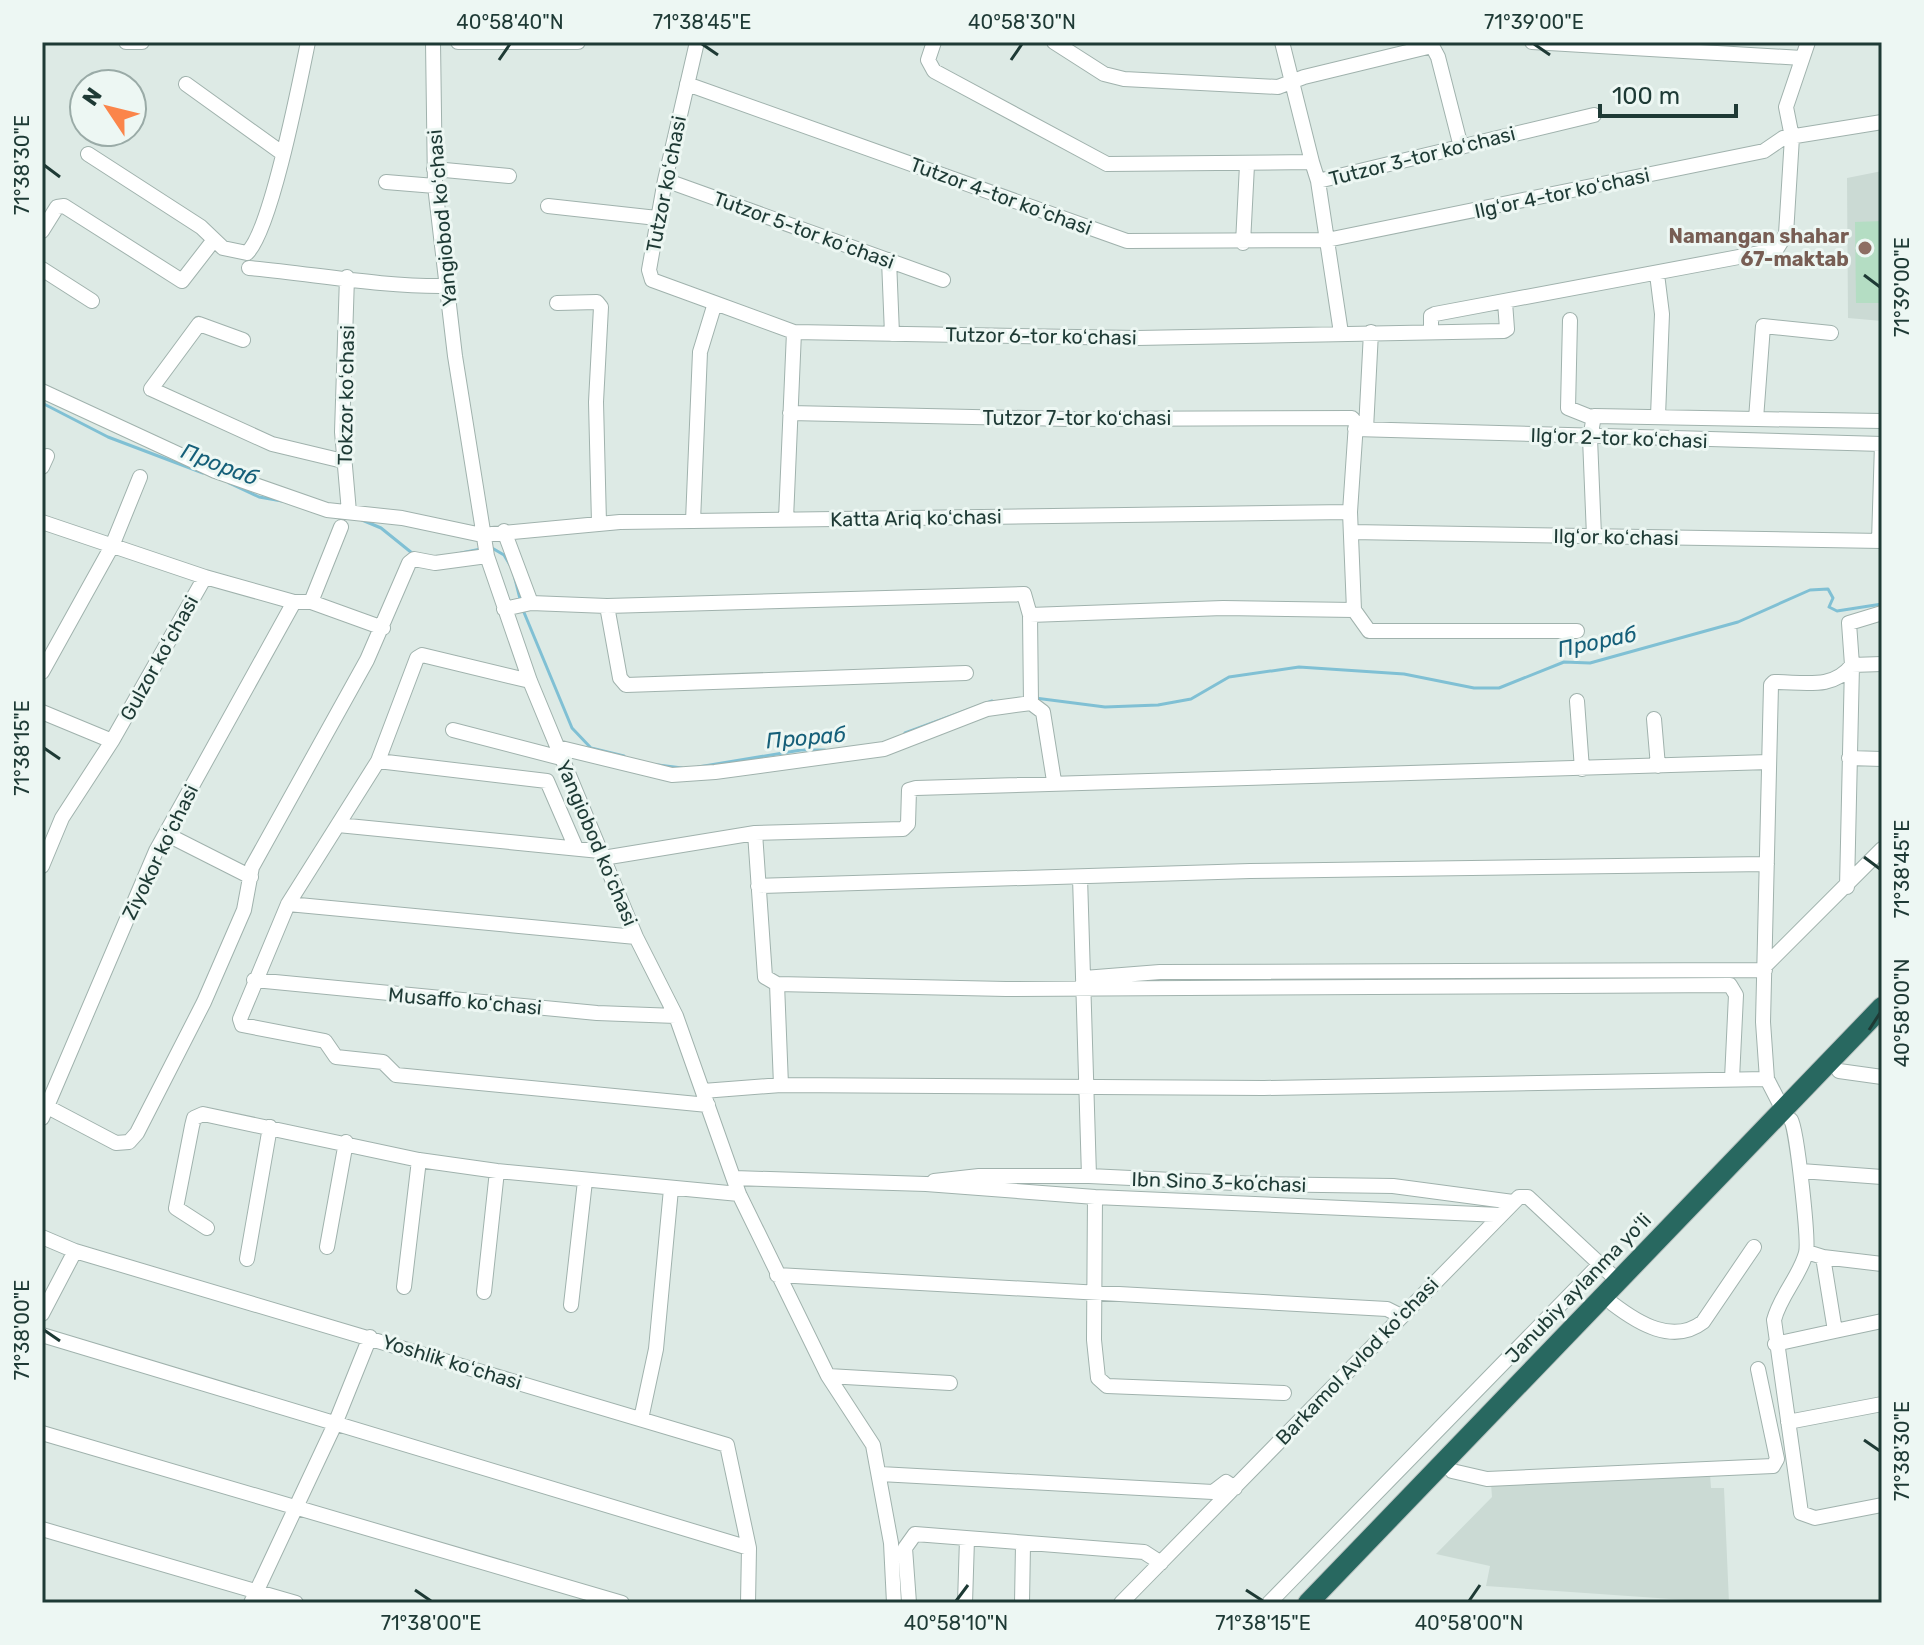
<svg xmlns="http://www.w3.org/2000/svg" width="1924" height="1645" viewBox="0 0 1924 1645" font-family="Rubik,sans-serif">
	<rect width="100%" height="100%" fill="#ddeae5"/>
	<path fill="#cbdad4" d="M 1882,171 L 1882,321 L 1848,318 L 1847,178 Z
		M 1710,1474 L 1711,1488 L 1724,1488 L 1729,1603 L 1486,1586 L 1490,1566 L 1436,1554 L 1492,1497 L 1491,1484 Z"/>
	<path fill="#b4ddc3" d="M 1882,221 L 1882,303 L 1856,303 L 1855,222 Z"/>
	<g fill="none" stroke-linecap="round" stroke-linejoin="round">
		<path stroke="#80c0d4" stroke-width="3" d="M 42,403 L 108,437 L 203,473
			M 229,483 L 259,497 L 282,501
			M 362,520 L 381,528 L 412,553
			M 492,548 L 504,555 L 510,565
			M 461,553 L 481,549
			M 514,575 L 520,599
			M 523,610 L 572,728 L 591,748 L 624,756
			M 1035,698 L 1105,707 L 1158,705 L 1191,699 L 1229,677 L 1299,667 L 1404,674 L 1474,688 L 1499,688 L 1564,662 L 1590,663 L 1738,622 L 1810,590 L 1828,589 L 1833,598 L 1829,607 L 1837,611 L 1882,604
			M 905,733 L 992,701
			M 658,765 L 682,768
			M 698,767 L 801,750 L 825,750"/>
		<g stroke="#a0b2ad" stroke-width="16">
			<path id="minor" d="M 126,42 L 142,42
				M 433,42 L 435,186 L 455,356 L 487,556 L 530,681 L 636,937 L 676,1016 L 739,1194 L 828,1376 L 873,1445 L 891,1543 L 894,1603
				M 458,42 L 578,42
				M 934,42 L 928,60 L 934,71 L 1107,164 L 1312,162 L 1318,181 L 1594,115
				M 1054,42 L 1104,74 L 1124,79 L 1278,87 L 1304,77 L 1432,46
				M 1282,42 L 1312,162
				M 1430,42 L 1438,57 L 1461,147
				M 1532,42 L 1802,58
				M 186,84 L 282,153
				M 687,84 L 1127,241 L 1327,240 L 1764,151 L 1783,138 L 1882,122
				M 88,154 L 201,227 L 223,248 L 247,253 C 271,231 300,81 308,42
				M 434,169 L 509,176
				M 665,180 L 943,280
				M 1318,181 L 1341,333
				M 386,182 L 435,186
				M 548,206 L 657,218
				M 42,231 L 57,207 L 64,206 L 182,281 L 213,241
				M 1243,243 L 1247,165
				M 889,260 L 892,334
				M 249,268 C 315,274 381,287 447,286
				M 42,269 L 92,301
				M 1657,274 L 1662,314 L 1658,416
				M 347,277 L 342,432 L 349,512
				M 557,303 L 597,302 L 601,307 L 596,402 L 599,523
				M 715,303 L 794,332 L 1137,338 L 1504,331 L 1507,329 L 1505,302
				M 1570,320 L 1568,408 L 1593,418
				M 1431,331 L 1431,316 L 1435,314 L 1776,250 L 1786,234 L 1792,137 L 1786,107 L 1808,42
				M 243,340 L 199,324 L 151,389 L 272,444 L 343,461
				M 42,391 L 215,471 L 327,510 L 402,518 L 482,535 L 620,522 L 1350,512
				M 790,413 L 1069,419 L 1352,418 L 1356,423 L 1350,512 L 1354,610
				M 1756,419 L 1882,421
				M 1355,429 L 1882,444 L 1879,541
				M 1366,429 L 1371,332
				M 42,467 L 47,456
				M 786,519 L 794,332
				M 693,521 L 700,352 L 715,303 L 652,280 L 649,270 L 665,180 L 697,42
				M 42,522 L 205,577 L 112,741 L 62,818 L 42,866
				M 504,531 L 531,603
				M 1351,532 L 1882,541
				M 1594,536 L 1590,438 L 1594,416 L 1756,419 L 1763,326 L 1831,333
				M 205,577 L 294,602 L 311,602 L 341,527
				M 311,602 L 383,628
				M 607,606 L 620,678 L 626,685 L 966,673
				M 504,609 L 531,603 L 607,606 L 1024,594 L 1030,615 L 1031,703
				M 1030,615 L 1223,608 L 1354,610 L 1369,631 L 1577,631
				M 42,672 L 112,546 L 140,477
				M 530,681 L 422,655 L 417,658 L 378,761 L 288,904 L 240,1019 L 242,1025 L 325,1041 L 336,1057 L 383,1062 L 396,1075 L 708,1105
				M 1577,701 L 1582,769
				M 42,712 L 112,741
				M 1654,719 L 1658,766
				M 453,730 L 561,758
				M 557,747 L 672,775 L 715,772 L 884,749 L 987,709 L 1031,703 L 1043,712 L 1054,781
				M 1849,758 L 1882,759
				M 378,761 L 547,781 L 576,848
				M 338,825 L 600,851
				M 755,833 L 765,977 L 777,984 L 781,1085 L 1264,1088 L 1767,1079
				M 166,834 L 251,877
				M 603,858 L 755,833 L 903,829 L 908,824 L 909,790 L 916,788 L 1769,762
				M 1080,877 L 1089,1176
				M 758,886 L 1250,871 L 1767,864
				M 1847,887 L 1852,665 L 1849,623 L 1882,613
				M 288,904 L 636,937
				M 1766,965 L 1882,849
				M 1084,978 L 1160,972 L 1765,970
				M 254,980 L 597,1013 L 676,1016
				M 777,984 L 1006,989 L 1730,985 L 1736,995 L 1732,1079
				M 1839,1071 L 1882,1077
				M 703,1091 L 781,1085
				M 42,1104 L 116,1143 L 129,1142 L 137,1133 L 204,1002 L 244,910 L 252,867 L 367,660 L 409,563 L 414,559 L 435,563 L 487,556
				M 1783,1110 L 1767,1079 L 1763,1022 L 1771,685 L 1774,682 C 1804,682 1833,690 1852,665 L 1882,664
				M 42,1118 L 156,851 L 294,602
				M 1791,1120 C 1797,1130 1809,1241 1806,1253 C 1800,1276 1780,1296 1774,1320 L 1801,1513 L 1815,1518 L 1882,1505
				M 1801,1171 L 1882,1177
				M 734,1178 L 926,1184 L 1095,1197 L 1500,1215
				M 934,1181 L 979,1176 L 1089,1176 L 1257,1184 L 1393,1186 L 1513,1202
				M 1095,1197 L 1094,1340 L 1098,1378 L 1107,1386 L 1284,1393
				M 207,1228 L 176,1208 L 192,1126 L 194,1118 L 203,1114 L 419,1160 L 497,1171 L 739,1194
				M 42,1237 L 75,1251 L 727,1445 L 749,1548 L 748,1603
				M 327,1247 L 346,1142
				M 1807,1252 L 1823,1257 L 1835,1331 L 1882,1321
				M 1823,1257 L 1882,1264
				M 247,1259 L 270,1127
				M 777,1275 L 1387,1309 L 1401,1316
				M 404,1287 L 419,1160
				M 484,1292 L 497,1171
				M 1613,1304 C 1638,1323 1673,1345 1703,1322 L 1754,1247
				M 571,1305 L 585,1181
				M 42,1314 L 75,1251
				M 42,1335 L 749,1548
				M 1775,1344 L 1835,1331
				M 828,1376 L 950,1383
				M 641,1419 L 656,1349 L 671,1189
				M 1788,1422 L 1882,1404
				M 42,1433 L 622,1603
				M 1452,1471 L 1487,1479 L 1773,1466 L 1777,1459 L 1758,1369
				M 880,1474 L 1213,1492 L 1226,1482 L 1235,1488
				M 42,1529 L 296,1603
				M 251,1603 L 335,1424 L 370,1337
				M 909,1603 L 905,1548 L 915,1534 L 1144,1552 L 1161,1563
				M 965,1603 L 967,1539
				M 1022,1603 L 1023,1545
				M 1121,1603 L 1519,1197 L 1528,1197 L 1618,1281
				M 1269,1603 L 1600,1264"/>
		</g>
		<g stroke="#bcc4c2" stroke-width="22">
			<path id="highway" d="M 1308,1603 L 1882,1007"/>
		</g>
		<use href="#minor" stroke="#fff" stroke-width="14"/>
		<use href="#highway" stroke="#286860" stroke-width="20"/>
	</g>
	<path fill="none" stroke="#1e3a35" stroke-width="3" d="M 702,44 L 718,55M 1534,44 L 1550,55M 499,60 L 510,44M 1011,60 L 1022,44M 44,165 L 60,177M 1864,275 L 1880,287M 44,748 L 60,759M 1864,857 L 1880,869M 1869,1030 L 1880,1013M 44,1330 L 60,1341M 1864,1440 L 1880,1451M 415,1590 L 431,1601M 1246,1590 L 1263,1601M 956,1601 L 968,1585M 1469,1601 L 1480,1585"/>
	<circle fill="#8d6e63" stroke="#edf7f3" stroke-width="3" cx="1865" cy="248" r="8"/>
	<g text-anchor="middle" stroke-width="6" stroke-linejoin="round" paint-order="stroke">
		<g font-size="20" fill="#1e3a35" stroke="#edf7f3">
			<text transform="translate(1422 156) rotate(-14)" y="7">Tutzor 3-tor koʻchasi</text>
			<text transform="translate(666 184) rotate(-79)" y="7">Tutzor koʻchasi</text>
			<text transform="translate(1562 193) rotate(-12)" y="7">Ilgʻor 4-tor koʻchasi</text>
			<text transform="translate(1001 196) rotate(20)" y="7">Tutzor 4-tor koʻchasi</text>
			<text transform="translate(442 218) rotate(-95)" y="7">Yangiobod koʻchasi</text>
			<text transform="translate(804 230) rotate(20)" y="7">Tutzor 5-tor koʻchasi</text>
			<text transform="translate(1041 336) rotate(1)" y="7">Tutzor 6-tor koʻchasi</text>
			<text transform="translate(346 395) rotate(-89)" y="7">Tokzor koʻchasi</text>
			<text x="1077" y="425">Tutzor 7-tor koʻchasi</text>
			<text transform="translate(1619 438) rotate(2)" y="7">Ilgʻor 2-tor koʻchasi</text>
			<text transform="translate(916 518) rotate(-1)" y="7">Katta Ariq koʻchasi</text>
			<text transform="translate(1616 537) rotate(1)" y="7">Ilgʻor koʻchasi</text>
			<text transform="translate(159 658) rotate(-61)" y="7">Gulzor koʻchasi</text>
			<text transform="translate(597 843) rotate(67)" y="7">Yangiobod koʻchasi</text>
			<text transform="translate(160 852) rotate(-64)" y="7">Ziyokor koʻchasi</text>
			<text transform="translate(465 1001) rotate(5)" y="7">Musaffo koʻchasi</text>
			<text transform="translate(1219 1182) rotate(2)" y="7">Ibn Sino 3-koʼchasi</text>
			<text transform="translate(1578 1288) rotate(-46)" y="7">Janubiy aylanma yoʻli</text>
			<text transform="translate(1357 1361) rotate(-46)" y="7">Barkamol Avlod koʻchasi</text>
			<text transform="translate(452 1362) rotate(17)" y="7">Yoshlik koʻchasi</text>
		</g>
		<g font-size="20" font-weight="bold" fill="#785e54" stroke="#edf7f3" text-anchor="end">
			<text x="1849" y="243">Namangan shahar<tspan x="1849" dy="23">67-maktab</tspan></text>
		</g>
		<g font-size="22" font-style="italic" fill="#155f79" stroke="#edf7f3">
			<text transform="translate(220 464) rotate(21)" y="8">Прораб</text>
			<text transform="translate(1597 641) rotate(-12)" y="8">Прораб</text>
			<text transform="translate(806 737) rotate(-5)" y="8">Прораб</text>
		</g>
	</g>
	<rect width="1924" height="1645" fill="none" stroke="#edf7f3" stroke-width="88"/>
	<g transform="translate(108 108) rotate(305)"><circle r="38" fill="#edf7f3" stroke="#9aaba7" stroke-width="2"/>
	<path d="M0-6L14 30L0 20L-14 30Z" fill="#fb854a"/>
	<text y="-12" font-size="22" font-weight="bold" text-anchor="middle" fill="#1e3a35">N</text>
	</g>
	<path d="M1600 104v12h136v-12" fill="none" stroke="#1e3a35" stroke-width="4"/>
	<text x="1612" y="104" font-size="24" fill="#1e3a35" stroke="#edf7f3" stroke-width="6" paint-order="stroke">100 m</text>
	<rect x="44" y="44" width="1836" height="1557" fill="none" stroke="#1e3a35" stroke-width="3"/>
	<g font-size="20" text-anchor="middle" fill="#1e3a35">
		<text x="510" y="29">40°58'40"N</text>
		<text x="702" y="29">71°38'45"E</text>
		<text x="1022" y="29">40°58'30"N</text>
		<text x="1534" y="29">71°39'00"E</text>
		<text transform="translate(22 165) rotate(-90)" y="7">71°38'30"E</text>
		<text transform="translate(1902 287) rotate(-90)" y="7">71°39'00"E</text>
		<text transform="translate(22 748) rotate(-90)" y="7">71°38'15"E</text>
		<text transform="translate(1902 869) rotate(-90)" y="7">71°38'45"E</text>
		<text transform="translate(1902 1013) rotate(-90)" y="7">40°58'00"N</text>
		<text transform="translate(22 1330) rotate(-90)" y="7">71°38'00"E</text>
		<text transform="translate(1902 1451) rotate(-90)" y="7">71°38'30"E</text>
		<text x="431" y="1630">71°38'00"E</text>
		<text x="956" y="1630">40°58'10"N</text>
		<text x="1263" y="1630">71°38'15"E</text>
		<text x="1469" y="1630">40°58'00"N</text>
	</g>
</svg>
